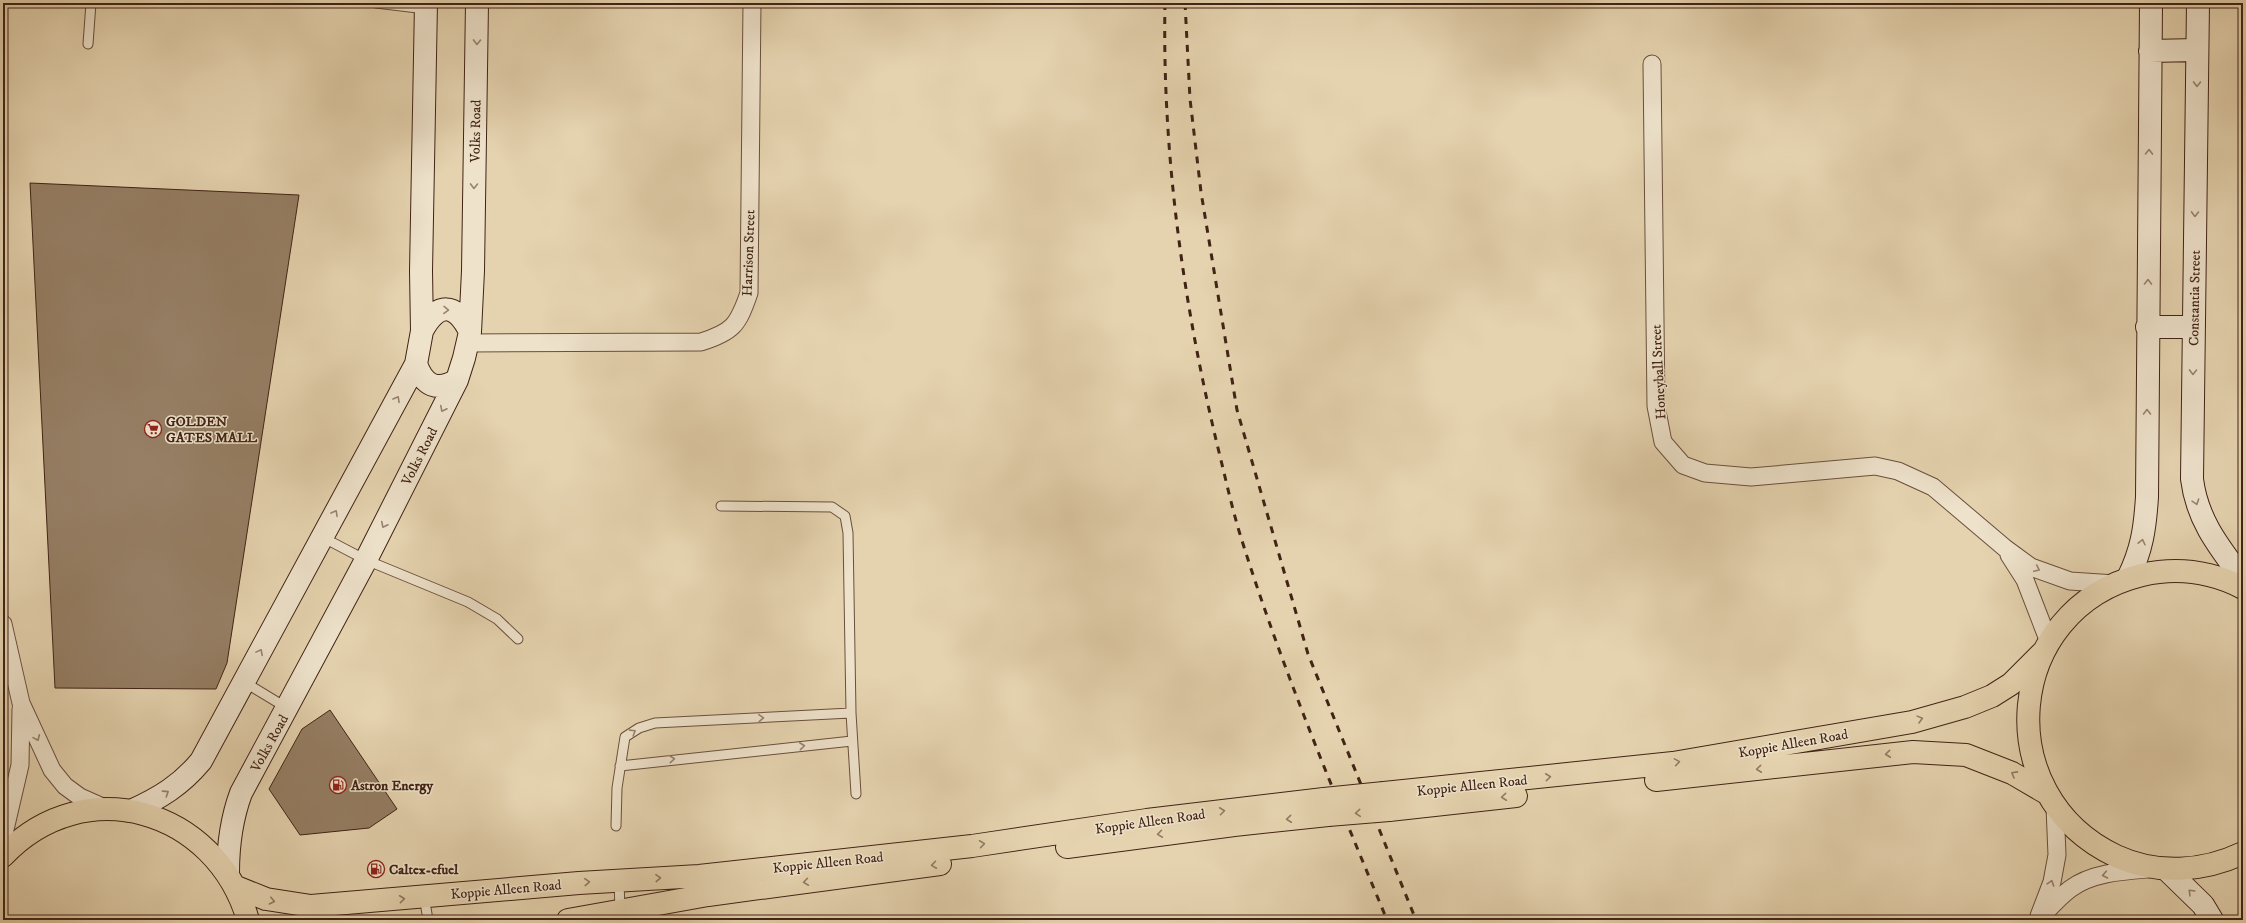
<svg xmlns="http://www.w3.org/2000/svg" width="2246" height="923" viewBox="0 0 2246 923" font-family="'IM FELL DW Pica',serif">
	<rect width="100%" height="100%" fill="#e5d3af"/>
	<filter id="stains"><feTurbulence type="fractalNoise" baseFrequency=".005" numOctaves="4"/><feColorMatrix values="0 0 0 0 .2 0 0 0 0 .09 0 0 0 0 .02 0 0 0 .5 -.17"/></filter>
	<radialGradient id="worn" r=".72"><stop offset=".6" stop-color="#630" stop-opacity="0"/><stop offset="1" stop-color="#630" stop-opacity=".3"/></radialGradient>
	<path fill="#967f65" stroke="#412315" d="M 30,183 L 299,195 L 227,663 L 216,689 L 55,688 Z
		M 330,710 L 397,809 L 369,828 L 300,835 L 269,789 L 302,729 Z"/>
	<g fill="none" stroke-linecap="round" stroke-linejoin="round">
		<g stroke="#6a4f3c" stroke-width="11">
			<path id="lane" d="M 376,3 L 426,9
				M 88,44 L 91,3
				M 721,506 L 832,507 L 845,516 L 848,533 L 851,713 L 856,794
				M 322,537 L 366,560 L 468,602 L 497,619 L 518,639
				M 244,682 L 287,708
				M 620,766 L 852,741
				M 616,826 L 617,788 L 625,737 L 639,728 L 655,723 L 851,713
				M 619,880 L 620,911
				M 424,896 L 428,920"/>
		</g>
		<g stroke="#6a4f3c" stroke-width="19">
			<path id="street" d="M 1652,64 L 1656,406 L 1663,442 L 1683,465 L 1705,473 L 1751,477 L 1875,466 L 1898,471 L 1933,487 L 2005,548 L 2031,567 L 2070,581 L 2115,584
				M 468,343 L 701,342 C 733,332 738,325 749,293 L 752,3
				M 2009,555 L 2025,580 L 2049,642
				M 3,624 L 21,703 L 52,770 L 65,786 L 80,797 L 107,809
				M 3,838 L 20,765 L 21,709
				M 2039,916 L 2052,882 L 2057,855 L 2055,807
				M 2038,920 C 2048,910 2058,898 2070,889 C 2091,873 2122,871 2148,869"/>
		</g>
		<g stroke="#412315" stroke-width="24">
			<path id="secondary" d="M 2198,3 L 2192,479 C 2197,520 2219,547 2243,579
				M 2150,51 L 2197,50
				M 2147,327 L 2194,327
				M 422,331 C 437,302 456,302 470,332
				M 416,364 C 424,386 437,392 457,380
				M 2128,578 C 2142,550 2145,528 2147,497 L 2151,3
				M 131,811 C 160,798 181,785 201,761 L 416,364 L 422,331 L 421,271 L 426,3
				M 2166,869 L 2203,905 L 2212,920
				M 228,873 C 228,844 231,820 241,793 L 366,560 L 457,380 L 464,358 L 470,332 L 473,271 L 477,3"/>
		</g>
		<g stroke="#412315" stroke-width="24">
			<path id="primary" d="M 2243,588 C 2212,572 2177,567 2142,575 C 2003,609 1988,796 2116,856 C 2157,875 2203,872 2243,853
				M 1656,780 L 1913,752 L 1966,755 L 2012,773 L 2048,794
				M 1384,793 L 1673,763 L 1912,722 L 1965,707 L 1992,696 L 2011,684 L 2043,652
				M 1389,810 L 1516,796
				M 1067,847 L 1234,825 L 1328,815
				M 3,856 C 84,770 216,809 248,920
				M 236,887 L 266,899 L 311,906 L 579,883 L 699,876 L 972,846 L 1147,820 L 1324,799
				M 568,920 L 708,895 L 940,864"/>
		</g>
		<use href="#lane" stroke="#eee2cb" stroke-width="9"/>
		<use href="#street" stroke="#eee2cb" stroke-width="17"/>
		<use href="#secondary" stroke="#eee2cb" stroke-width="22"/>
		<use href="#primary" stroke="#e5d3af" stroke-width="22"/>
		<path stroke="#412315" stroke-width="3" stroke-dasharray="7 7" stroke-linecap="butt" d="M 1165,3 C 1162,152 1183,303 1218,448 C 1225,476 1231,504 1239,531 C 1280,664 1334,792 1387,920
			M 1185,3 L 1190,99 L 1201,192 L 1237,410 L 1308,654 L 1416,920"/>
		<g stroke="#412315" stroke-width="24" stroke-linecap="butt">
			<path id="primary-bridge" d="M 1324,799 L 1384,793
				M 1328,815 L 1389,810"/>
		</g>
		<use href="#primary-bridge" stroke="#e5d3af" stroke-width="22"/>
	</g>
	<defs><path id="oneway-chevron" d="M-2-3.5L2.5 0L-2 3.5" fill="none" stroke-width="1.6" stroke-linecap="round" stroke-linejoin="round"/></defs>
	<g stroke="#988270">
		<use href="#oneway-chevron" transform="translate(477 42) rotate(91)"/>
		<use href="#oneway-chevron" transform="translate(2197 84) rotate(91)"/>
		<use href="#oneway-chevron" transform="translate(2149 152) rotate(-89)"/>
		<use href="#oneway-chevron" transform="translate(474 186) rotate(91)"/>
		<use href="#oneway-chevron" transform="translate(2195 214) rotate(91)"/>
		<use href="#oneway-chevron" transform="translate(2148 282) rotate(-89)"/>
		<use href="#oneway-chevron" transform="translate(446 310) rotate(1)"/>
		<use href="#oneway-chevron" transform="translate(2193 372) rotate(91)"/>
		<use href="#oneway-chevron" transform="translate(397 399) rotate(-61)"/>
		<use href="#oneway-chevron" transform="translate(443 409) rotate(117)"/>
		<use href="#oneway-chevron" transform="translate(2147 412) rotate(-90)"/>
		<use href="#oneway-chevron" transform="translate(2196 502) rotate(72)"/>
		<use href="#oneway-chevron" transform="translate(335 513) rotate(-61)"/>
		<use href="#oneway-chevron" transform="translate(384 525) rotate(117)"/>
		<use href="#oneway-chevron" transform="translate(2142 542) rotate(-77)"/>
		<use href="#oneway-chevron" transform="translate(2037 569) rotate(25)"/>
		<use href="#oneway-chevron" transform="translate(260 652) rotate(-62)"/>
		<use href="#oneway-chevron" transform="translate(761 718) rotate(-3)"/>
		<use href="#oneway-chevron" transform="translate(633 732) rotate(-32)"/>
		<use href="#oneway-chevron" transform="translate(37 738) rotate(66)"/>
		<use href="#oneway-chevron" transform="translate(802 746) rotate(-6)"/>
		<use href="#oneway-chevron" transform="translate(672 759) rotate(-6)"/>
		<use href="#oneway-chevron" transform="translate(166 793) rotate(-33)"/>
		<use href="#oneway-chevron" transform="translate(2105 875) rotate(168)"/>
		<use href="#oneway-chevron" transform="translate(2051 883) rotate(-72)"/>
		<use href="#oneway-chevron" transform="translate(2191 892) rotate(-135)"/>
	</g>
	<g stroke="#937b62">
		<use href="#oneway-chevron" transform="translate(1920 719) rotate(-15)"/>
		<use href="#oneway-chevron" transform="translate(1888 754) rotate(174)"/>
		<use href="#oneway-chevron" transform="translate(1677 762) rotate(-9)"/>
		<use href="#oneway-chevron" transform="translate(1759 769) rotate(174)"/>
		<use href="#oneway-chevron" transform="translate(2014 774) rotate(-151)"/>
		<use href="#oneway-chevron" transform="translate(1548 777) rotate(-6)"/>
		<use href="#oneway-chevron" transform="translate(1504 797) rotate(174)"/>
		<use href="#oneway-chevron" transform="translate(1222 811) rotate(-7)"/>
		<use href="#oneway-chevron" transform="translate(1358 813) rotate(175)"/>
		<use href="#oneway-chevron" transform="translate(1289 819) rotate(174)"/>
		<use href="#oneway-chevron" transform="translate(1160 834) rotate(172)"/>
		<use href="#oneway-chevron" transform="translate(982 844) rotate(-8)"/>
		<use href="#oneway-chevron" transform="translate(934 865) rotate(172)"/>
		<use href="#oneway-chevron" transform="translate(658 878) rotate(-3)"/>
		<use href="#oneway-chevron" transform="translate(587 882) rotate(-3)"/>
		<use href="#oneway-chevron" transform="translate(806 882) rotate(172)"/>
		<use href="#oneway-chevron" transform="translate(402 899) rotate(-6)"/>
		<use href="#oneway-chevron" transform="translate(272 901) rotate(13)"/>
	</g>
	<defs>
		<g id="supermarket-ring" transform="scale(0.9)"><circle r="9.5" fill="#eee2cb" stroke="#8f2418" stroke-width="1.5"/><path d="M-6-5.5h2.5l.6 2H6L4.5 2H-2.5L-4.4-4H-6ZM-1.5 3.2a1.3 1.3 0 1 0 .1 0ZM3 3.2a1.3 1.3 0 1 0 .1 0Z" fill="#8f2418"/></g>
		<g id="fuel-ring" transform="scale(0.9)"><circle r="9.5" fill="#eee2cb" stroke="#8f2418" stroke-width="1.5"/><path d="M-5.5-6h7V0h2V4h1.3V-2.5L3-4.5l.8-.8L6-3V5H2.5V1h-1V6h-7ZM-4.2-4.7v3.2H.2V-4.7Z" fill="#8f2418"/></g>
	</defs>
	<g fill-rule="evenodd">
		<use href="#supermarket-ring" x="153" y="429"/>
		<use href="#fuel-ring" x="338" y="785"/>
		<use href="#fuel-ring" x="376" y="869"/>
	</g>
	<g text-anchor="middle" stroke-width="3" stroke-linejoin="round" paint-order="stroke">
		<g font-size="14" fill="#412315" stroke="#eee2cb">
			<text transform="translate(475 131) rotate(-89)" y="5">Volks Road</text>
			<text transform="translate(748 253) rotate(-88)" y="5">Harrison Street</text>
			<text transform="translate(2194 298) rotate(-89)" y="5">Constantia Street</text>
			<text transform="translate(1658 372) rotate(-93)" y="5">Honeyball Street</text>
			<text transform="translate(419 456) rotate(-63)" y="5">Volks Road</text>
			<text transform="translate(269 743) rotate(-61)" y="5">Volks Road</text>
			<text transform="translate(1793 743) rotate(-10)" y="5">Koppie Alleen Road</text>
			<text transform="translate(1472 785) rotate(-6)" y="5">Koppie Alleen Road</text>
			<text transform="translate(1150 821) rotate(-8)" y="5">Koppie Alleen Road</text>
			<text transform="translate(828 862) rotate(-6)" y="5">Koppie Alleen Road</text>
			<text transform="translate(506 889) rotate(-5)" y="5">Koppie Alleen Road</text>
		</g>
		<g font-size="14" font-weight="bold" fill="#412315" stroke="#eee2cb" text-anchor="start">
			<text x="166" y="426">GOLDEN<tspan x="166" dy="16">GATES MALL</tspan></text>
			<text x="351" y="790">Astron Energy</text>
			<text x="389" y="874">Caltex-efuel</text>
		</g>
	</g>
	<rect width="2246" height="923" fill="none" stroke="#e5d3af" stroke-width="16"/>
	<rect x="4" y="4" width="2238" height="915" fill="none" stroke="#412315" stroke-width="2"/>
	<rect x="8" y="8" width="2230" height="907" fill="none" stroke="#412315"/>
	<rect width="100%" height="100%" filter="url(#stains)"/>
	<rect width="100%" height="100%" fill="url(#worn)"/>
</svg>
